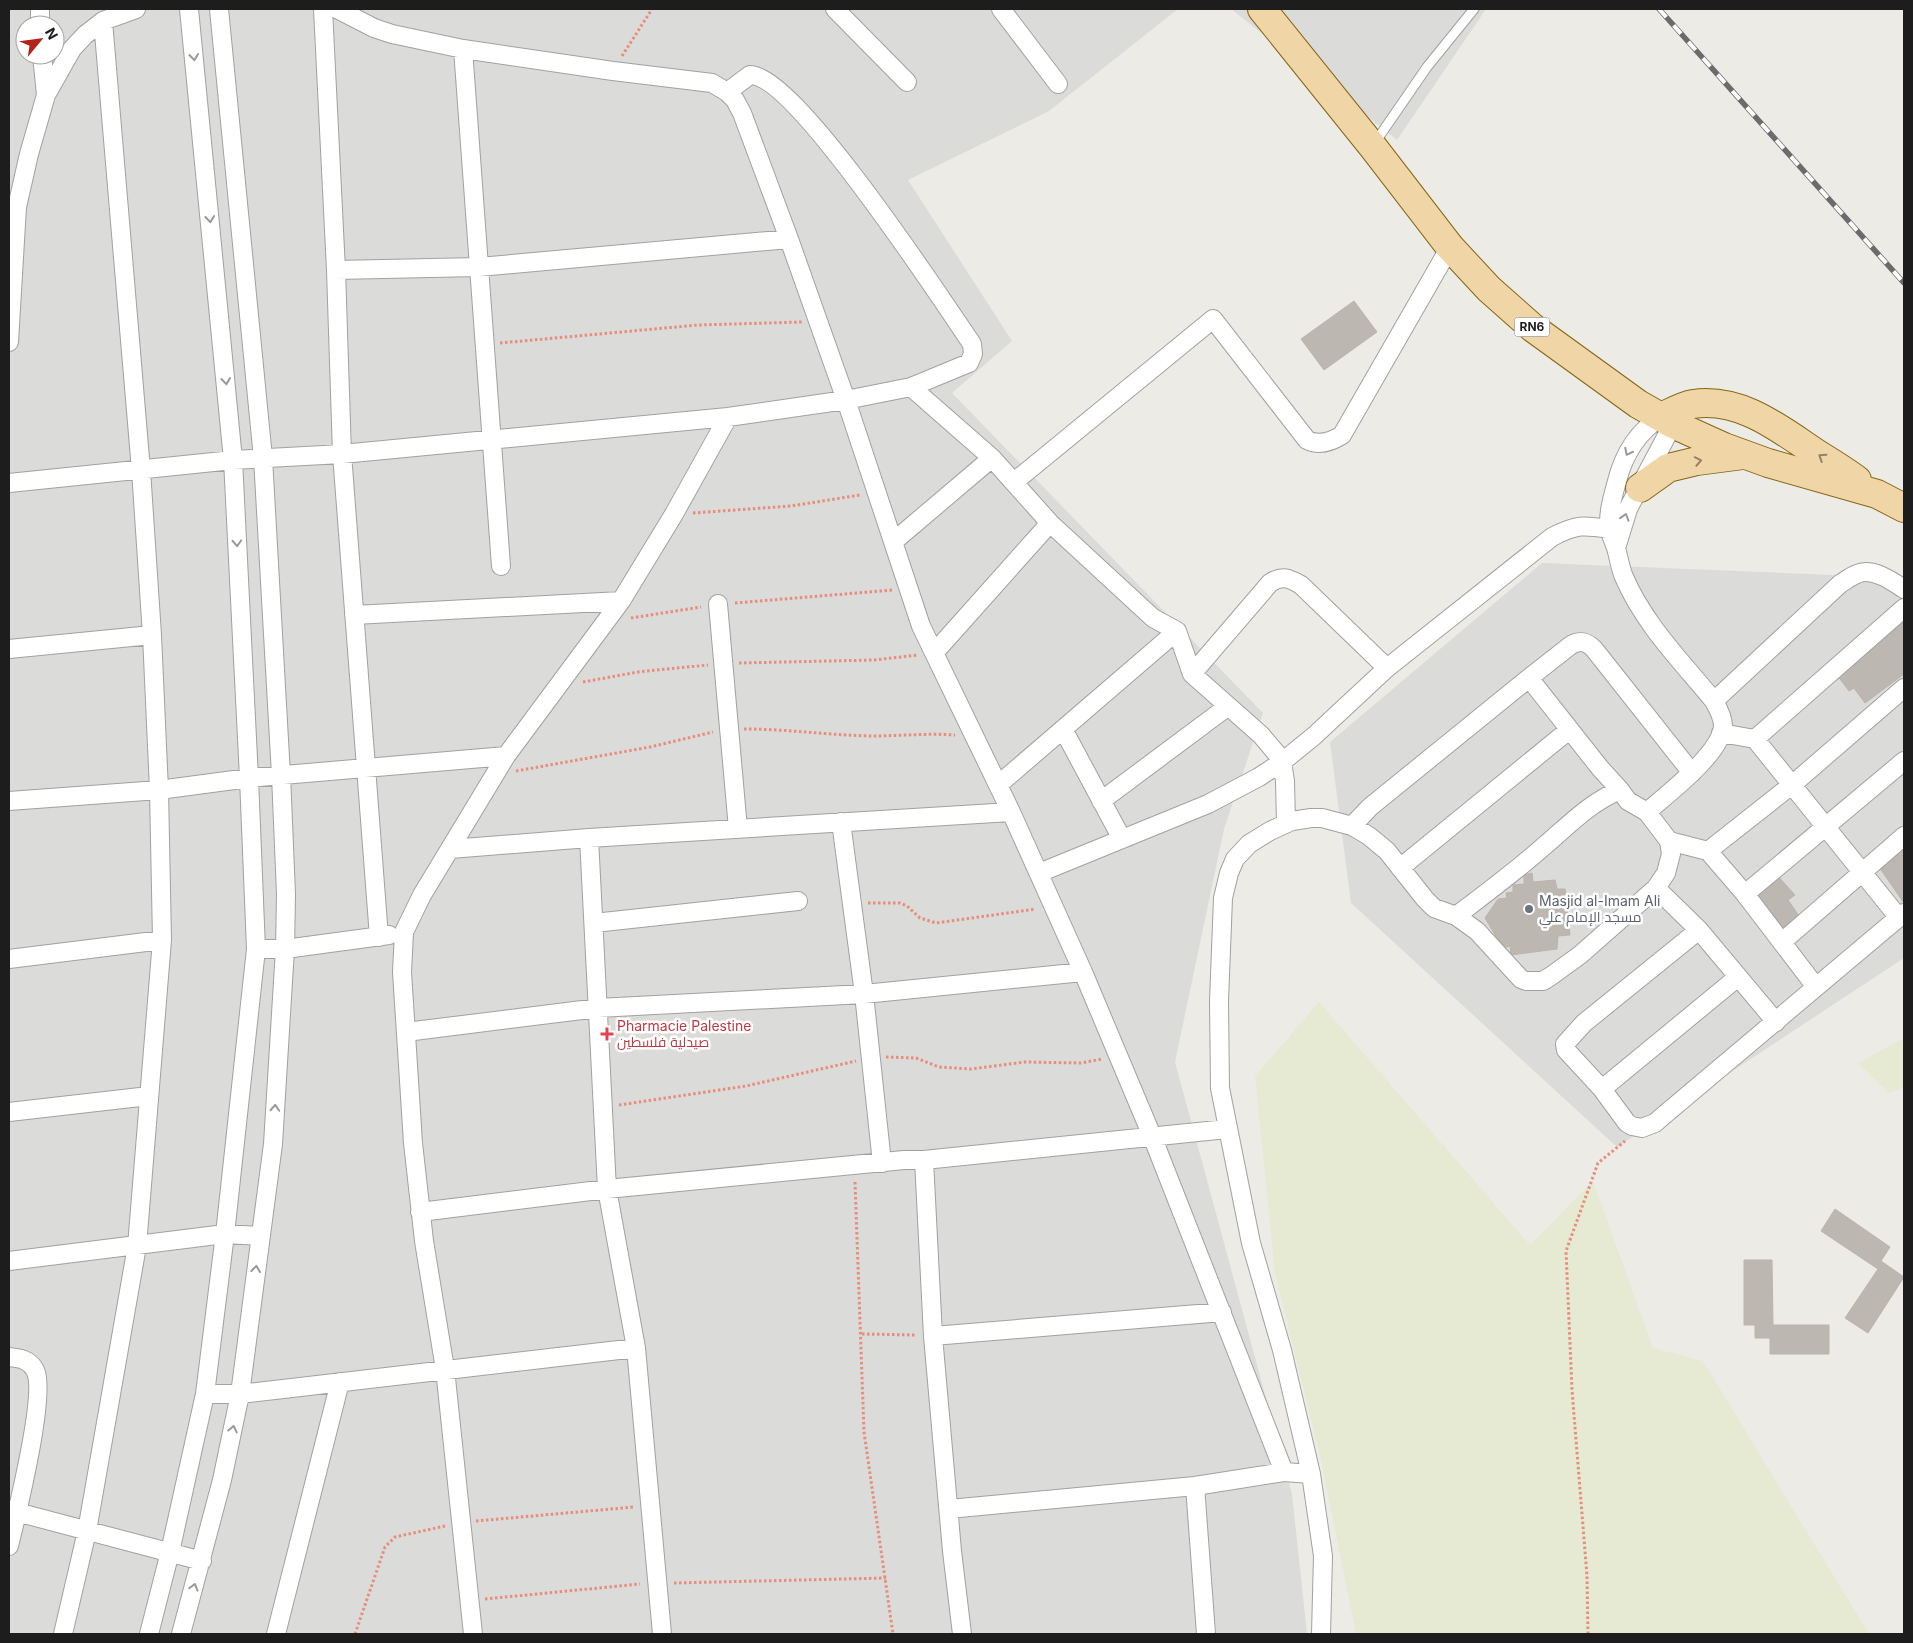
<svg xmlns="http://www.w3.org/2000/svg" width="1913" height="1643" viewBox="0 0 1913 1643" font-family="Inter,Cairo,sans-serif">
	<rect width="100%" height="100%" fill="#edebe5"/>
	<path fill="#dbdbda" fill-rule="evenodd" d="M 9,9 L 1178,9 L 1049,111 L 908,180 L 1012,341 L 952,393 L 1263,713 L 1224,829 L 1175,1062 L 1292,1494 L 1307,1634 L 9,1634 ZM 25,25 L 55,25 L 55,55 L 25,55 Z
		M 1231,9 L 1486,9 L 1397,140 Z
		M 1542,563 L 1904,578 L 1904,958 L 1617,1147 L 1351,903 L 1330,742 Z"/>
	<path fill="#e6ead2" d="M 1319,1002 L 1530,1245 L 1593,1181 L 1653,1348 L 1703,1361 L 1869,1634 L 1356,1634 L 1321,1460 L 1275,1273 L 1255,1076 Z
		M 1904,1038 L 1904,1087 L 1889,1093 L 1858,1063 Z"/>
	<path fill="#bdb7b2" stroke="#bdb3a9" d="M 1354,301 L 1377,332 L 1324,370 L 1301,339 Z
		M 1904,620 L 1904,674 L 1865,703 L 1854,688 L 1849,691 L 1837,675 L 1855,656 Z
		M 1904,841 L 1904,903 L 1879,867 Z
		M 1532,873 L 1533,882 L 1555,880 L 1557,889 L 1565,889 L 1570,935 L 1558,936 L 1557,949 L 1511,955 L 1510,946 L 1503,948 L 1485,918 L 1498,899 L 1507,898 L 1506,893 L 1513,892 L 1513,885 L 1524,884 L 1524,875 Z
		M 1776,874 L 1795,895 L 1788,900 L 1799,916 L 1779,932 L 1751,893 Z
		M 1835,1209 L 1890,1247 L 1881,1261 L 1904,1277 L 1868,1333 L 1845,1318 L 1878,1269 L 1821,1231 Z
		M 1744,1260 L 1772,1260 L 1773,1325 L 1829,1325 L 1829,1354 L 1770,1354 L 1770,1338 L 1755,1338 L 1755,1325 L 1744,1325 Z"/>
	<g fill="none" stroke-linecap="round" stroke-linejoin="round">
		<g stroke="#a1a1a1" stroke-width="11">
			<path id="lane" d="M 1374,144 L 1427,67 L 1474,9"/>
		</g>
		<g stroke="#a1a1a1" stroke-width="20">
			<path id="street" d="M 40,9 L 40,25
				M 323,9 L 336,270 L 342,454 L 379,937
				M 337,9 L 374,28 L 392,34 L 463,49 L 613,71 L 712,83 L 727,92 L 735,100 L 742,113 L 789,239 L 846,400 L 921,626 L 1011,812 L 1083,972 L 1152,1136 L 1284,1472 L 1311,1474
				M 835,9 L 907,82
				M 1001,9 L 1058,84
				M 463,49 L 501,566
				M 42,55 L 46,95
				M 336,270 L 479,267 L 789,239
				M 9,342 L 17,207 L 29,154 L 46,95 L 72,49 L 85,35 L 103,21 L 136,9
				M 911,387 L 992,458 L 1050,523 L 1153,618 L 1177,631 L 1192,674
				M 1014,482 L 1213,319 L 1307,440 C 1319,446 1331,442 1342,435 L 1450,247
				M 9,483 L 233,460 L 342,454 L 728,417 L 846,400 L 911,387 L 969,363 L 973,354 L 972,344 C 942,300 795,75 750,75 L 727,92
				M 893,542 L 992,458
				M 1616,548 L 1628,509 L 1673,424
				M 718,604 L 738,829
				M 354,615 L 621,601
				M 9,649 L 152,635
				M 934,653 L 1050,523
				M 1714,701 L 1840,584 C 1845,581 1851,576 1857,574 C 1872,567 1892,581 1904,589
				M 1063,729 L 1122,839
				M 1721,733 L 1755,739 L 1899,918
				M 1755,739 L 1904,608
				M 998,785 L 1177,631
				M 1620,790 L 1600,768 L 1529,678 L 1571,645 C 1580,640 1586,641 1594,649 L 1692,773
				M 9,801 L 159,790 L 249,778 L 506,756
				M 1101,801 L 1227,707
				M 841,822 L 864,994 L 882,1163
				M 1286,823 L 1285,781 L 1282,762 L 1277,754 L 1261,735 L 1192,674 L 1270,583 C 1282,575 1289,578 1301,585 L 1387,668
				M 1352,826 L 1370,807 L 1529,678
				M 589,838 L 607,1189 L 636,1348 L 662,1634
				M 1669,841 L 1708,851 L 1745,894 L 1816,987
				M 450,849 L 589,838 L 1011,812
				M 1708,851 L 1793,784 L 1904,688
				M 1400,868 L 1569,730
				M 1039,873 L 1208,804 L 1259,777 L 1282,762 L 1314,736 L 1387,668 L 1552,537 C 1577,524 1583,525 1610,529
				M 1656,888 L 1699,930 L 1776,1022
				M 1745,894 L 1904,761
				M 1456,916 L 1477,931 L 1521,979 L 1526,981 L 1543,981 L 1551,976 L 1580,955 L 1656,888 L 1666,873 L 1671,854 L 1669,841 L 1647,812 C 1667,794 1721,754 1723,726 C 1723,717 1718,708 1714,701 C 1682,662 1644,624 1624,577 C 1620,568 1619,558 1616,548 C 1614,542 1611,536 1610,530 C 1607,514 1613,496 1617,481 C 1624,454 1637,432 1661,417
				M 594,923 L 798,901
				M 1699,930 L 1584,1023 L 1565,1044 L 1566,1050 L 1602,1089 L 1627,1123 L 1632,1126 L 1642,1128 L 1655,1123 L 1663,1116 L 1904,913
				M 1782,942 L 1904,836
				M 256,949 L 285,949 L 389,935
				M 9,959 L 162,940
				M 406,1032 L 598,1008 L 864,994 L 1083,972
				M 1602,1089 L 1738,977
				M 9,1112 L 149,1096
				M 924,1160 L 933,1336 L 952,1551 L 962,1634
				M 420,1212 L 607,1189 L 904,1160 L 924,1160 L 1227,1129
				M 9,1261 L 225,1234 L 261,1236
				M 933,1336 L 1222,1312
				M 9,1357 C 19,1358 29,1359 35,1370 C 47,1392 16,1517 9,1546
				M 205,1394 L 240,1394 L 636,1348
				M 1195,1486 L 1206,1634
				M 949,1509 L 1195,1486 L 1284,1472
				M 9,1510 L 202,1561
				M 63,1634 L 87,1531 L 137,1246 L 162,940 L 159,790 L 152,635 L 141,470 L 103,21
				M 149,1634 L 170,1552 L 205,1394 L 225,1234 L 256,949 L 249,778 L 233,460 L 189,9
				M 181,1634 L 222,1480 L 240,1394 L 273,1144 L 285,949 L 286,894 L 281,775 L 263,458 L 219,9
				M 276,1634 L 340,1382
				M 473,1634 L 445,1369 L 424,1241 L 413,1143 L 402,972 L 404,932 L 422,895 L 506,756 L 621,601 L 674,514 L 728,417
				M 1321,1634 L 1323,1556 L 1311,1474 L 1282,1350 L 1251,1243 L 1220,1088 L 1219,1001 L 1223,898 L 1229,873 L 1235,859 L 1249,844 L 1270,831 L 1292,821 L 1311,818 L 1322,818 L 1352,826 L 1369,836 L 1387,851 L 1425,899 L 1434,908 L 1456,916 C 1485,894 1516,871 1543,847 C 1568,826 1589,803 1620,790 L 1628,801 L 1647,812"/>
		</g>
		<g stroke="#846612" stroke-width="30">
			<path id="primary" d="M 1262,9 L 1373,147 L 1450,247 L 1489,289 L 1533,328 L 1638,404 L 1673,424 L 1724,447 L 1768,463 L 1877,494 L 1904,508
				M 1661,417 C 1672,412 1682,406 1693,404 C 1742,397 1781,430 1819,455 C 1832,463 1845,471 1857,480
				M 1640,488 L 1668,468 L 1697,461 L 1743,455"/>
		</g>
		<path stroke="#e88d7b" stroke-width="3" stroke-dasharray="2.5 2.5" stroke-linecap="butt" d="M 622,56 L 652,9
			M 500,343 L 698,325 L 802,322
			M 693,513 L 791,506 L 860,495
			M 735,603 L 893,590
			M 631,618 L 701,607
			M 739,663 L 874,660 L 918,655
			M 583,682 L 638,672 L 708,665
			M 744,729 C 786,729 828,735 871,736 C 899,736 927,733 955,735
			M 516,771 L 650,747 L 713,732
			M 868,903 L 900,903 L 907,906 L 920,918 L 936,923 L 1036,909
			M 886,1057 L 916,1058 L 939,1067 L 971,1069 L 1025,1062 L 1081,1063 L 1102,1059
			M 619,1105 L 746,1086 L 856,1061
			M 855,1182 L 864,1432 L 893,1634
			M 862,1334 L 916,1335
			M 476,1521 L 634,1507
			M 674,1583 L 886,1578
			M 485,1599 L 640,1584
			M 355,1634 L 385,1547 L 395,1537 L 445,1526
			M 1588,1634 L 1587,1576 L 1572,1390 L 1566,1251 L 1598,1163 L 1625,1141"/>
		<use href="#lane" stroke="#fff" stroke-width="9"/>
		<use href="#street" stroke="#fff" stroke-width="18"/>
		<use href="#primary" stroke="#f0d5a7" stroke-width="28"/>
		<g stroke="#6b6b6b" stroke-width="5.5">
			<path id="rail" d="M 1659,9 L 1904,283"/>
		</g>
		<use href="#rail" stroke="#fff" stroke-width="4" stroke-dasharray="11" stroke-linecap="butt"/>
	</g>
	<defs><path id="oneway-chevron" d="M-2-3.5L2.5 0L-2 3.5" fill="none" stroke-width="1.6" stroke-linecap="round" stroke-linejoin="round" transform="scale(1.25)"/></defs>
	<g stroke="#999">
		<use href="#oneway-chevron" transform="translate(194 57) rotate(84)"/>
		<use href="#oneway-chevron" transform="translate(210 219) rotate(84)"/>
		<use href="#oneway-chevron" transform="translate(226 381) rotate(84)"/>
		<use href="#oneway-chevron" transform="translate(1628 452) rotate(117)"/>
		<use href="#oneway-chevron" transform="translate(1625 517) rotate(-73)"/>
		<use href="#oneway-chevron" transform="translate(237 543) rotate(87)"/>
		<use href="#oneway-chevron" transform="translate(275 1108) rotate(-87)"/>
		<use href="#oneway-chevron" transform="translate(256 1269) rotate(-83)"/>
		<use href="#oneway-chevron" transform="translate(233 1429) rotate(-78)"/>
		<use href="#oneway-chevron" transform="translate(194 1587) rotate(-74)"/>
	</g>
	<g stroke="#918269">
		<use href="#oneway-chevron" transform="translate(1822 457) rotate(-147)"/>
		<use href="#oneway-chevron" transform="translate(1698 461) rotate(-11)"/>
	</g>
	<circle fill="#6b7280" stroke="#fff" stroke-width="2" cx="1529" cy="909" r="5"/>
	<path fill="#e0444e" stroke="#fff" stroke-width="2" d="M604.5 1026.5h5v5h5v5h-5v5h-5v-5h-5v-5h5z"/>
	<g text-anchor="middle" stroke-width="5" stroke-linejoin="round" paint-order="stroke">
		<rect fill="#fff" stroke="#616161" stroke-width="1" x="1514.5" y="317.5" width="35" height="19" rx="4"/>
		<g font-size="12" font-weight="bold" fill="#1d1d1d">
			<text x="1532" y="331">RN6</text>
		</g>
		<g font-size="14" fill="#5b616d" stroke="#fff" text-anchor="start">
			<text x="1539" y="906">Masjid al-Imam Ali<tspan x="1539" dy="16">مسجد الإمام علي</tspan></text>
		</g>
		<g font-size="14" fill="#be3a42" stroke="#fff" text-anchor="start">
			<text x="617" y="1031">Pharmacie Palestine<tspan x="617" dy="16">صيدلية فلسطين</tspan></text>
		</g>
	</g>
	<rect width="1913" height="1643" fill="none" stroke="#1d1d1d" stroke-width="20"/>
	<g transform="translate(40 40) rotate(61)"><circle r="24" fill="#ffffff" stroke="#a5a5a5"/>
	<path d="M0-4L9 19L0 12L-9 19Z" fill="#b22319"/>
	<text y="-8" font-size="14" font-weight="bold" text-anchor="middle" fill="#1d1d1d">N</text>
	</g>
</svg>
